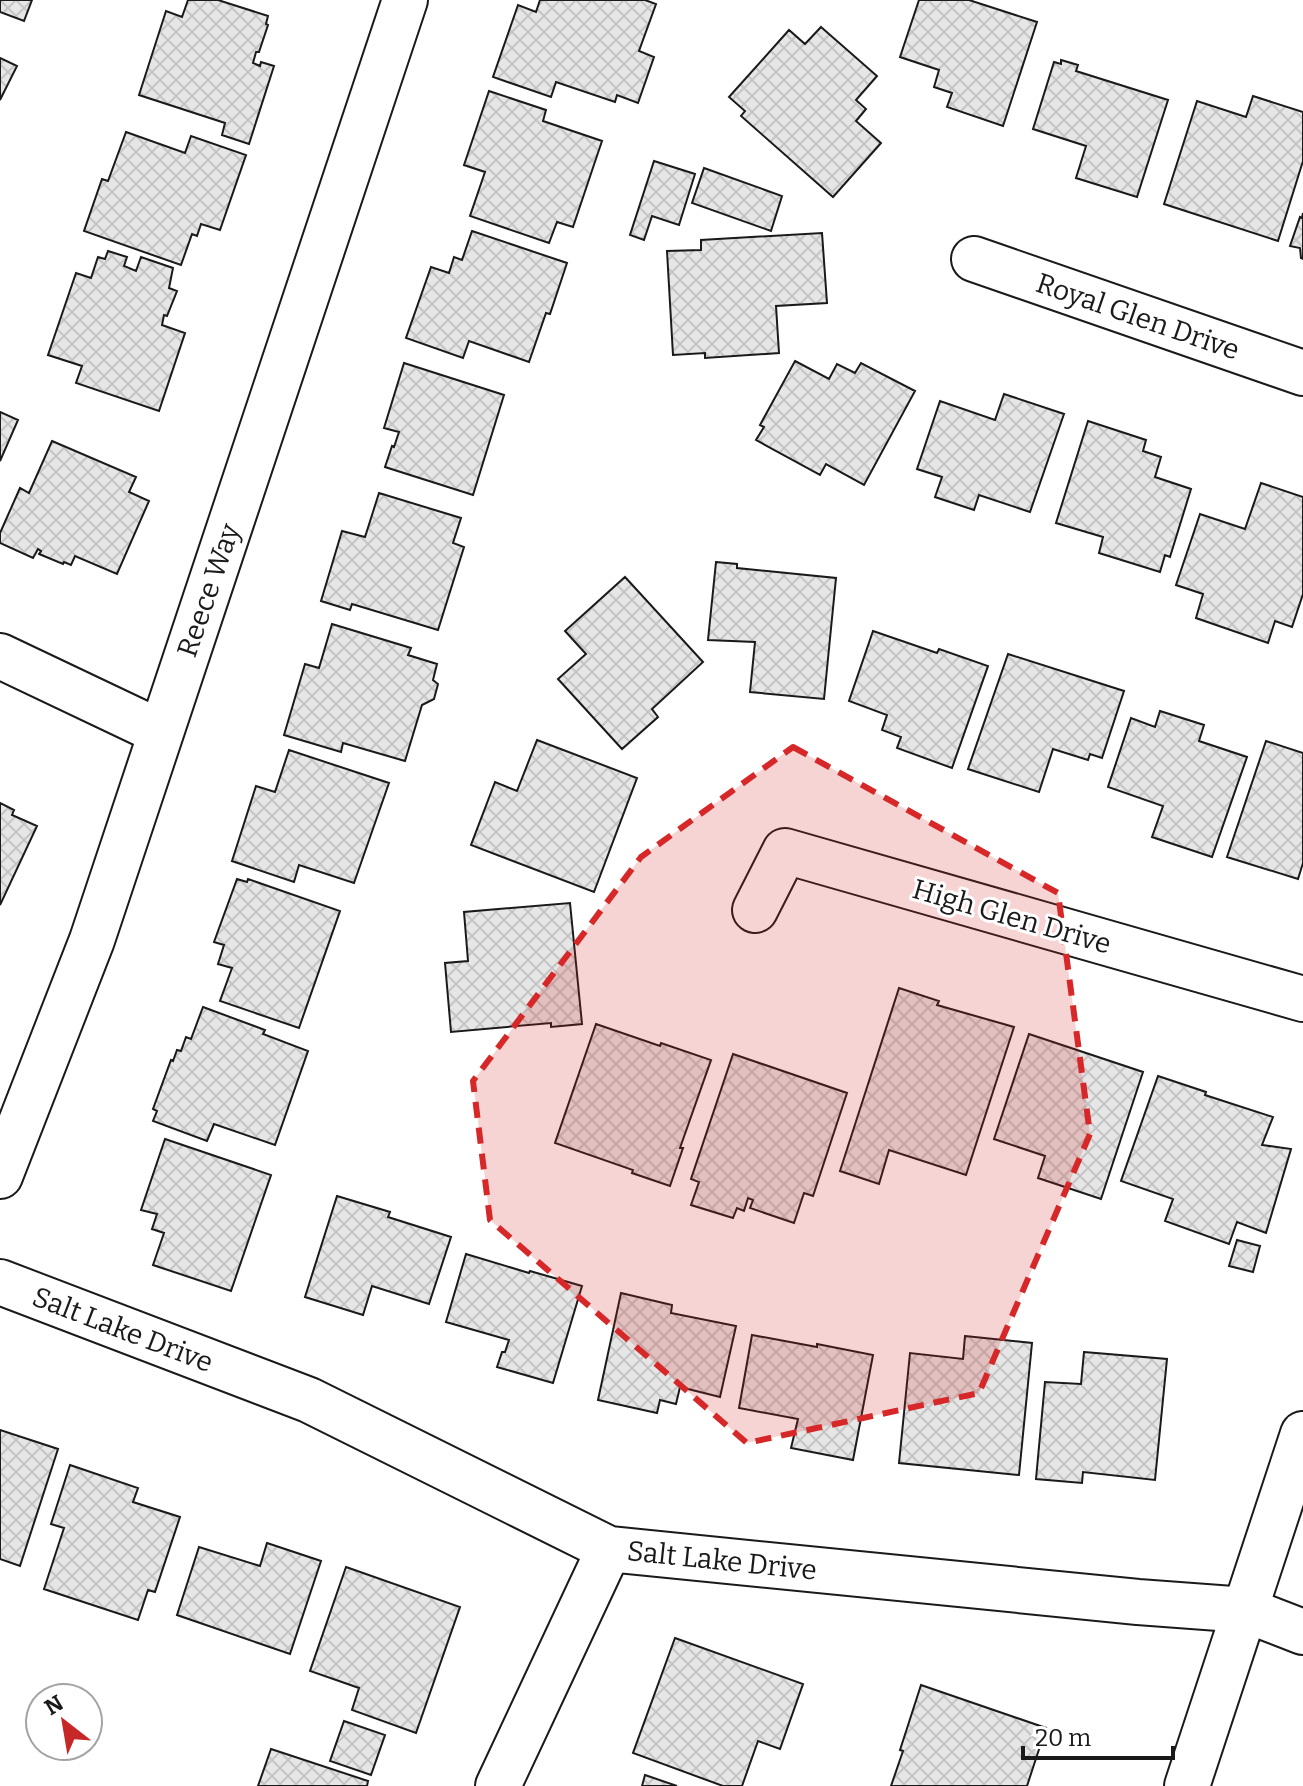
<svg xmlns="http://www.w3.org/2000/svg" width="1303" height="1786" viewBox="0 0 1303 1786" font-family="Bitter,serif">
	<defs>
		<pattern id="building-cross-hatch" width="8" height="8" patternUnits="userSpaceOnUse" patternTransform="scale(2)"><rect width="8" height="8" fill="#e6e6e6"/><path d="M0 0l8 8M0 8l8-8" fill="none" stroke="#c5c5c5"/></pattern>
	</defs>
	<rect width="100%" height="100%" fill="#fff"/>
	<path fill="url(#building-cross-hatch)" stroke="#1a1a1a" stroke-width="2" d="M 0,0 L 32,0 L 24,21 L 0,12 Z
		M 188,0 L 218,0 L 268,16 L 266,24 L 268,25 L 259,52 L 256,52 L 253,63 L 260,66 L 261,62 L 274,66 L 249,144 L 222,135 L 225,123 L 139,95 L 166,11 L 182,17 Z
		M 540,0 L 645,0 L 656,4 L 639,51 L 654,57 L 638,103 L 617,95 L 615,102 L 556,82 L 551,97 L 493,77 L 518,5 L 536,12 Z
		M 919,0 L 969,0 L 1037,22 L 1003,126 L 947,107 L 952,93 L 934,87 L 939,70 L 900,57 Z
		M 821,27 L 877,76 L 856,100 L 866,109 L 856,121 L 881,143 L 833,197 L 741,116 L 745,111 L 729,97 L 789,30 L 805,44 Z
		M 0,58 L 17,66 L 0,100 Z
		M 1061,60 L 1078,65 L 1076,71 L 1168,100 L 1137,197 L 1076,178 L 1086,146 L 1033,129 L 1054,62 L 1061,64 Z
		M 489,91 L 546,110 L 543,121 L 602,141 L 573,227 L 557,222 L 549,243 L 470,216 L 485,172 L 464,165 Z
		M 1253,96 L 1303,112 L 1303,161 L 1278,241 L 1164,204 L 1197,101 L 1246,117 Z
		M 126,132 L 185,153 L 191,136 L 246,155 L 220,230 L 201,224 L 197,236 L 192,234 L 181,265 L 84,231 L 102,179 L 108,181 Z
		M 654,161 L 695,174 L 679,225 L 652,216 L 644,240 L 630,235 Z
		M 704,168 L 782,196 L 771,231 L 692,203 Z
		M 1303,213 L 1303,259 L 1301,258 L 1300,248 L 1290,246 L 1300,217 L 1302,218 Z
		M 472,231 L 567,263 L 550,314 L 546,313 L 529,362 L 469,341 L 463,358 L 406,338 L 431,267 L 449,273 L 454,257 L 462,260 Z
		M 822,233 L 827,303 L 776,306 L 779,353 L 705,358 L 705,353 L 673,355 L 667,251 L 701,250 L 701,240 Z
		M 108,251 L 127,257 L 124,266 L 136,271 L 141,257 L 173,268 L 169,288 L 177,291 L 167,316 L 164,315 L 162,325 L 185,333 L 159,411 L 76,383 L 82,366 L 48,355 L 76,273 L 91,278 L 98,257 L 105,259 Z
		M 795,361 L 829,379 L 837,364 L 855,373 L 861,363 L 915,391 L 864,485 L 826,464 L 820,475 L 756,440 L 764,427 L 760,425 Z
		M 404,363 L 504,395 L 473,495 L 385,467 L 392,446 L 394,447 L 399,432 L 384,428 Z
		M 1004,394 L 1064,414 L 1030,512 L 979,495 L 974,510 L 935,497 L 942,477 L 917,469 L 940,401 L 995,420 Z
		M 0,412 L 18,420 L 0,461 Z
		M 1088,421 L 1146,440 L 1143,451 L 1161,457 L 1155,477 L 1191,489 L 1170,557 L 1165,555 L 1160,572 L 1099,553 L 1103,537 L 1056,523 Z
		M 52,441 L 136,477 L 129,492 L 149,501 L 117,574 L 75,556 L 71,565 L 64,562 L 63,564 L 39,554 L 41,551 L 38,549 L 33,558 L 0,543 L 0,533 L 20,488 L 29,493 Z
		M 1261,483 L 1303,497 L 1303,594 L 1292,627 L 1275,621 L 1268,643 L 1196,618 L 1203,594 L 1176,585 L 1200,514 L 1245,529 Z
		M 379,493 L 461,518 L 453,543 L 464,547 L 438,630 L 352,604 L 350,610 L 321,601 L 342,531 L 365,537 Z
		M 716,562 L 737,564 L 737,568 L 836,578 L 824,699 L 750,692 L 755,642 L 708,640 Z
		M 625,577 L 703,662 L 652,709 L 658,717 L 622,749 L 558,679 L 586,654 L 565,631 Z
		M 332,624 L 411,648 L 408,655 L 437,664 L 433,680 L 438,684 L 434,699 L 422,705 L 405,761 L 343,743 L 341,752 L 284,735 L 305,664 L 319,668 Z
		M 873,631 L 937,653 L 939,649 L 988,666 L 952,768 L 897,748 L 901,737 L 882,730 L 887,715 L 849,701 Z
		M 1008,654 L 1124,691 L 1102,758 L 1090,754 L 1088,760 L 1053,749 L 1039,792 L 968,769 Z
		M 1160,711 L 1204,725 L 1199,741 L 1247,757 L 1212,857 L 1152,837 L 1163,806 L 1108,787 L 1131,718 L 1155,727 Z
		M 537,740 L 637,778 L 594,892 L 471,845 L 495,782 L 517,791 Z
		M 1266,741 L 1303,753 L 1303,863 L 1298,879 L 1227,857 Z
		M 289,750 L 389,783 L 354,883 L 299,865 L 294,882 L 232,861 L 256,786 L 275,792 Z
		M 0,803 L 14,810 L 12,815 L 37,826 L 0,905 Z
		M 237,879 L 247,882 L 248,879 L 340,911 L 299,1028 L 220,1001 L 232,968 L 218,964 L 224,945 L 214,942 Z
		M 570,903 L 582,1024 L 551,1027 L 551,1023 L 451,1032 L 445,963 L 468,961 L 464,912 Z
		M 899,988 L 939,1001 L 937,1005 L 1014,1027 L 966,1175 L 889,1150 L 879,1184 L 840,1171 Z
		M 203,1007 L 265,1030 L 263,1034 L 308,1051 L 275,1145 L 214,1124 L 207,1141 L 153,1121 L 157,1111 L 153,1109 L 171,1060 L 173,1061 L 177,1050 L 181,1051 L 186,1037 L 191,1039 Z
		M 596,1024 L 660,1046 L 661,1043 L 711,1060 L 680,1148 L 683,1148 L 670,1186 L 632,1173 L 633,1170 L 555,1143 Z
		M 1029,1034 L 1143,1072 L 1101,1199 L 1038,1178 L 1045,1156 L 994,1139 Z
		M 733,1054 L 847,1093 L 813,1196 L 804,1193 L 794,1223 L 750,1208 L 753,1200 L 748,1198 L 744,1211 L 737,1208 L 733,1218 L 691,1205 L 699,1182 L 691,1179 Z
		M 1158,1076 L 1206,1092 L 1205,1095 L 1273,1117 L 1262,1145 L 1291,1149 L 1266,1233 L 1237,1222 L 1229,1244 L 1165,1221 L 1173,1199 L 1121,1181 Z
		M 165,1139 L 271,1175 L 231,1291 L 153,1265 L 164,1233 L 152,1229 L 157,1214 L 141,1210 Z
		M 337,1196 L 390,1212 L 388,1217 L 451,1237 L 429,1304 L 372,1286 L 363,1315 L 305,1297 Z
		M 1237,1240 L 1260,1246 L 1253,1272 L 1229,1266 Z
		M 466,1254 L 529,1273 L 530,1271 L 582,1286 L 553,1383 L 497,1367 L 502,1352 L 505,1352 L 509,1340 L 446,1322 Z
		M 621,1293 L 672,1305 L 671,1313 L 736,1326 L 720,1397 L 680,1387 L 676,1404 L 660,1400 L 657,1413 L 598,1400 Z
		M 752,1335 L 817,1347 L 817,1344 L 873,1355 L 853,1460 L 791,1448 L 798,1419 L 739,1408 Z
		M 965,1336 L 1032,1343 L 1019,1475 L 899,1463 L 910,1353 L 963,1359 Z
		M 1084,1352 L 1167,1359 L 1155,1480 L 1083,1472 L 1082,1483 L 1036,1479 L 1045,1382 L 1081,1384 Z
		M 0,1430 L 58,1449 L 20,1566 L 0,1559 Z
		M 70,1465 L 138,1488 L 133,1502 L 180,1517 L 155,1592 L 148,1590 L 138,1620 L 44,1589 L 64,1528 L 51,1524 Z
		M 267,1543 L 321,1561 L 290,1654 L 177,1615 L 199,1547 L 260,1566 Z
		M 346,1567 L 460,1607 L 416,1733 L 352,1710 L 359,1688 L 310,1671 Z
		M 675,1638 L 803,1684 L 780,1749 L 758,1741 L 742,1786 L 723,1786 L 633,1753 Z
		M 921,1685 L 1046,1728 L 1027,1786 L 891,1786 L 903,1751 L 900,1750 Z
		M 344,1721 L 385,1735 L 371,1775 L 330,1761 Z
		M 271,1749 L 368,1781 L 367,1786 L 258,1786 Z
		M 645,1775 L 677,1786 L 642,1786 Z"/>
	<g fill="none" stroke-linecap="round" stroke-linejoin="round">
		<g stroke="#1a1a1a" stroke-width="48">
			<path id="minor" d="M 974,259 L 1303,373
				M 0,656 L 160,732
				M 755,910 L 785,851 L 1303,999
				M 0,1176 L 92,940 L 405,0
				M 0,1282 L 309,1400 L 609,1549 L 1138,1602 L 1246,1610 L 1303,1632
				M 498,1786 L 609,1549"/>
		</g>
		<g stroke="#1a1a1a" stroke-width="48">
			<path id="secondary" d="M 1187,1786 L 1303,1434"/>
		</g>
		<use href="#minor" stroke="#fff" stroke-width="44"/>
		<use href="#secondary" stroke="#fff" stroke-width="44"/>
	</g>
	<path fill="#d62828" fill-opacity="0.2" stroke="#d62828" stroke-width="6" stroke-dasharray="16 10" stroke-linejoin="round" d="M 793,747 L 1058,893 L 1090,1134 L 979,1393 L 747,1443 L 490,1220 L 473,1081 L 641,857 Z"/>
	<g text-anchor="middle" stroke-width="6" stroke-linejoin="round" paint-order="stroke">
		<g font-size="28" fill="#1a1a1a" stroke="#fff">
			<text transform="translate(1138 316) rotate(19)" y="10">Royal Glen Drive</text>
			<text transform="translate(208 590) rotate(-71)" y="10">Reece Way</text>
			<text transform="translate(1012 916) rotate(16)" y="10">High Glen Drive</text>
			<text transform="translate(123 1329) rotate(21)" y="10">Salt Lake Drive</text>
			<text transform="translate(722 1560) rotate(6)" y="10">Salt Lake Drive</text>
		</g>
	</g>
	<g transform="translate(64 1722) rotate(329)"><circle r="38" fill="#ffffff" stroke="#a3a3a3" stroke-width="2"/>
	<path d="M0-6L14 30L0 20L-14 30Z" fill="#c62828"/>
	<text y="-12" font-size="22" font-weight="bold" text-anchor="middle" fill="#1a1a1a">N</text>
	</g>
	<path d="M1023 1746v12h150v-12" fill="none" stroke="#1a1a1a" stroke-width="4"/>
	<text x="1035" y="1746" font-size="24" fill="#1a1a1a" stroke="#ffffff" stroke-width="6" paint-order="stroke">20 m</text>
</svg>
